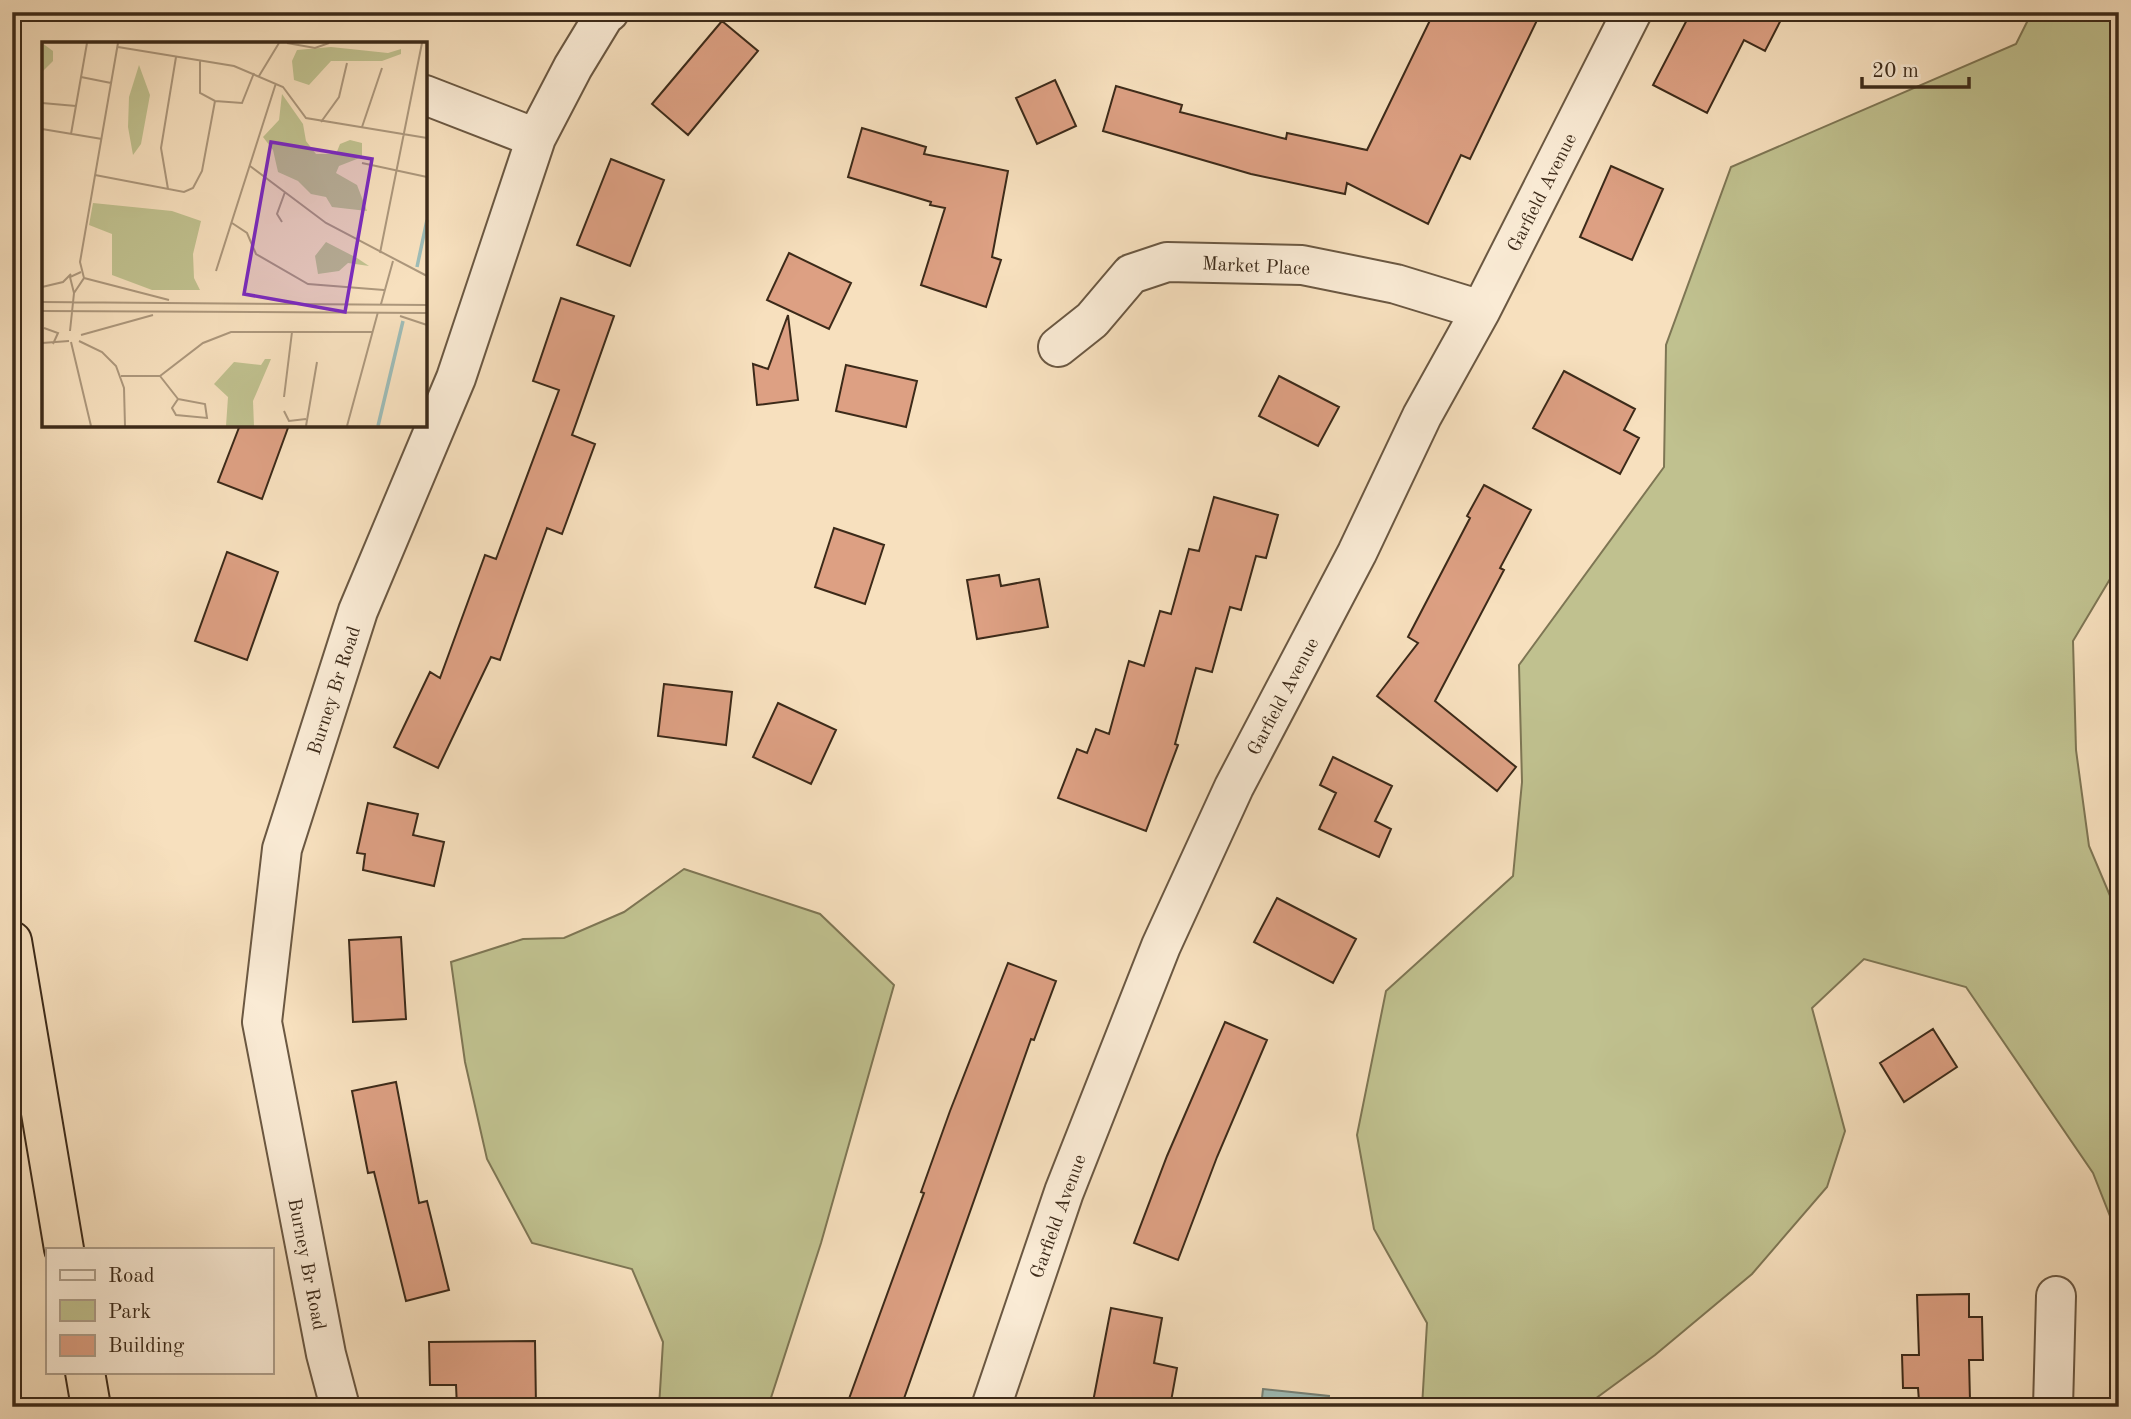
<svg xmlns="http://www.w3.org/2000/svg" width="2131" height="1419" viewBox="0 0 2131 1419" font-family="'Old Standard TT',serif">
	<rect width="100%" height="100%" fill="#f7e0be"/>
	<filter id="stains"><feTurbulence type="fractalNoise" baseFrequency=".00286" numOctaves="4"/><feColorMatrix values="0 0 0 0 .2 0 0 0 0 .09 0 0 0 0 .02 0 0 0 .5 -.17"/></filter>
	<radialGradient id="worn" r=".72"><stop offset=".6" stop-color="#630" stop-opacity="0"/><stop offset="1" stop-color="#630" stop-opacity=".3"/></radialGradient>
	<path fill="#c0c18f" stroke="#7e7654" stroke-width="2" d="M 2032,12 L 2119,12 L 2119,564 L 2073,641 L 2076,750 L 2089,846 L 2119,917 L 2119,1239 L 2093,1173 L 1966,987 L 1864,959 L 1812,1008 L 1845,1131 L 1827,1187 L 1752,1274 L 1655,1355 L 1584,1407 L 1422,1407 L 1427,1323 L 1374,1229 L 1357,1135 L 1386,991 L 1513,876 L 1522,782 L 1519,665 L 1664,467 L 1666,345 L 1731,167 L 2016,44 Z
		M 684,869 L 820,914 L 894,985 L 821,1243 L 768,1407 L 659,1407 L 663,1342 L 632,1269 L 532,1243 L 487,1159 L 465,1062 L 451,962 L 523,939 L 564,938 L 624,912 Z"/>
	<path fill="#9ebcb7" stroke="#778278" stroke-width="2" d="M 1263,1389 L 1329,1396 L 1328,1407 L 1261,1407 Z"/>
	<path fill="#dda083" stroke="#3c2a19" stroke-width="2" d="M 1434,12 L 1541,12 L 1470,159 L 1461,155 L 1428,224 L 1347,183 L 1345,194 L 1251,174 L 1103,131 L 1116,86 L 1182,105 L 1180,112 L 1286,139 L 1287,133 L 1367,150 Z
		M 1691,12 L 1785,12 L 1765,51 L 1744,40 L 1707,113 L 1653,85 Z
		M 722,21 L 758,51 L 688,135 L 652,104 Z
		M 1055,80 L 1076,126 L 1037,144 L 1016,98 Z
		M 862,128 L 926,147 L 924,154 L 1008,171 L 992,257 L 1001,260 L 986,307 L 921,285 L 945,208 L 930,205 L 931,202 L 848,177 Z
		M 611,159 L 664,180 L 630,266 L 577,245 Z
		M 1611,166 L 1663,189 L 1632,260 L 1580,237 Z
		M 789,253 L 851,283 L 829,329 L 767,300 Z
		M 561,298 L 614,316 L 572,435 L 595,444 L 562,534 L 547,528 L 500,660 L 491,657 L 438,768 L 394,747 L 430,672 L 440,678 L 485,555 L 496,559 L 559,390 L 533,381 Z
		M 788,315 L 798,400 L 757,405 L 753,364 L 768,369 Z
		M 846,365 L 917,381 L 906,427 L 836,411 Z
		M 1564,371 L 1635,409 L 1624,430 L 1639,438 L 1620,474 L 1533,428 Z
		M 1279,376 L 1339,407 L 1318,446 L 1259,416 Z
		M 240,425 L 289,425 L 262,499 L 218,482 Z
		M 1484,485 L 1531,510 L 1500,568 L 1504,570 L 1435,701 L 1516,767 L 1497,791 L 1377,696 L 1418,643 L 1408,637 L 1470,518 L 1467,516 Z
		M 1214,497 L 1278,515 L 1266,558 L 1256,556 L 1241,610 L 1230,607 L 1212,672 L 1196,668 L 1175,744 L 1178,745 L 1146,831 L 1058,798 L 1077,749 L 1087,753 L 1096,729 L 1109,734 L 1129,661 L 1144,666 L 1160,611 L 1171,614 L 1189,549 L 1199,551 Z
		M 834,528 L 884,545 L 865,604 L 815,587 Z
		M 227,552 L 278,572 L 247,660 L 195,641 Z
		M 999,575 L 1001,586 L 1039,579 L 1048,627 L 977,639 L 967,580 Z
		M 664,684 L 732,692 L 726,745 L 658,736 Z
		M 778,703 L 836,730 L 811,784 L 753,757 Z
		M 1333,757 L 1392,786 L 1375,821 L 1391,829 L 1379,857 L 1319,829 L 1336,793 L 1320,785 Z
		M 368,803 L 418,814 L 413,835 L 444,842 L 434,886 L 363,870 L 365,854 L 357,853 Z
		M 1277,898 L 1356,939 L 1333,983 L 1254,942 Z
		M 401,937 L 406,1019 L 353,1022 L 349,940 Z
		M 1008,963 L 1056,981 L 1034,1040 L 1031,1039 L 901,1407 L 846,1407 L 924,1193 L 921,1192 L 950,1111 Z
		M 1225,1022 L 1267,1040 L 1217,1157 L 1178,1260 L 1134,1243 L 1167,1156 Z
		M 1933,1029 L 1957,1067 L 1904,1102 L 1880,1063 Z
		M 396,1082 L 419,1203 L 427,1201 L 449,1290 L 406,1301 L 374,1172 L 368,1173 L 352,1091 Z
		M 1969,1294 L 1969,1317 L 1982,1317 L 1983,1360 L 1969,1360 L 1970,1400 L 1919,1401 L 1918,1388 L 1903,1388 L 1902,1355 L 1919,1355 L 1917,1295 Z
		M 1111,1308 L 1162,1318 L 1154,1363 L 1177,1368 L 1170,1407 L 1092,1407 Z
		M 535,1341 L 536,1407 L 457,1407 L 456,1385 L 430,1385 L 429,1342 Z"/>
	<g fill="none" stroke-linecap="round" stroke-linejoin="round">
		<g stroke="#6b5842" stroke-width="42">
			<path id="minor" d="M 425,95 L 536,138
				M 1058,347 L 1092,320 L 1131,274 L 1167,262 L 1302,265 L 1396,284 L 1481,310
				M 340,1407 L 326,1354 L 262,1022 L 282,849 L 358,611 L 456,378 L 536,138 L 573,67 L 604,16 L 609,12
				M 991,1407 L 1064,1192 L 1161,946 L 1234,787 L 1357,553 L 1422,416 L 1481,310 L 1632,12
				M 2053,1407 L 2056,1296"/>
		</g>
		<g stroke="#3c2a19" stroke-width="42">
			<path id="highway" d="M 12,941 L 64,1249
				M 85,1372 L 91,1407"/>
		</g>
		<use href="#minor" stroke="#faebd5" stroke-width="38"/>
		<use href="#highway" stroke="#f7e0be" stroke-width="38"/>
	</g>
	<g text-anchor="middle" stroke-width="7" stroke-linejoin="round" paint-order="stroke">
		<g font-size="19" fill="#3c2a19" stroke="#faebd5">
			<text transform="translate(1541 192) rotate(-63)" y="7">Garfield Avenue</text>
			<text transform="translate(1256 265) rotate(3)" y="7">Market Place</text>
			<text transform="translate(333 690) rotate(-72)" y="7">Burney Br Road</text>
			<text transform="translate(1282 696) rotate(-62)" y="7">Garfield Avenue</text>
			<text transform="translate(1057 1216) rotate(-70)" y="7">Garfield Avenue</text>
			<text transform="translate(308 1264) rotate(79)" y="7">Burney Br Road</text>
		</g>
	</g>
	<g transform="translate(42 42)">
		<rect width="385" height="385" fill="#f7e0be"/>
		<path d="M 0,1 L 11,9 L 11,19 L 0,30 ZM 289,5 L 346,11 L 359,7 L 359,12 L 340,19 L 289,19 L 267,43 L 252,38 L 250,19 L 255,8 ZM 97,23 L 108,53 L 99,102 L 91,113 L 86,85 L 87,55 ZM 240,52 L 261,82 L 264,99 L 274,112 L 294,112 L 298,102 L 308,98 L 320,101 L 320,115 L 297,124 L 294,131 L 315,143 L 325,169 L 290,165 L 284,155 L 269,152 L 256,139 L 236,130 L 231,108 L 221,95 L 237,78 ZM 51,161 L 130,169 L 159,179 L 151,212 L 152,236 L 158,248 L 110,248 L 70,233 L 70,192 L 47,183 ZM 284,200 L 315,216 L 327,224 L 306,221 L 297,229 L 276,232 L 273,214 ZM 223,317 L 229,317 L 211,359 L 212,384 L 184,384 L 186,355 L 172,342 L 192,320 L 219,323 Z" fill="#c0c18f"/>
		<path fill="none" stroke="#9ebcb7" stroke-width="3.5" d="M 375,225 L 385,178M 336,384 L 361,279"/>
		<path fill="none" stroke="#ac977c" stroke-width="2" d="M 245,1 L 273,6 L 287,1M 76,5 L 192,24 L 241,45 L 264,76 L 385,96M 158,18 L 158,51 L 173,59 L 200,61 L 212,31M 217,34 L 237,1M 39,35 L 69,41M 0,61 L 34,64M 279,80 L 297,55 L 305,21M 320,85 L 340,26M 0,87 L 60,97M 29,92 L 45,1M 320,121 L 385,135M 208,124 L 284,181 L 385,234M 53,133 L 142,150 L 151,146 L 160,129 L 173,59M 126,147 L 119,106 L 134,15M 240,180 L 235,172 L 243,150M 190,181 L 205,191 L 214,212 L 266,242 L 342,248M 338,211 L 380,1M 174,229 L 234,41M 42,236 L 127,258M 0,245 L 21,240 L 29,232M 32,251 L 42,236 L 38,220 L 76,1M 0,260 L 385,263M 339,262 L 351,219M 0,269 L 385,271M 358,274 L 385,283M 2,286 L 16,291 L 11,302M 28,289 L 32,251 L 28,235 L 39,230M 39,293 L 111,273M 37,299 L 60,310 L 74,324 L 82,346 L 83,384M 29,300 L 49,384M 0,301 L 27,299M 79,334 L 118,334 L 161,301 L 189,290 L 331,290M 118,334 L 136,357 L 130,366 L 134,373 L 165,376 L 163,362 L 136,357M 242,355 L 250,290M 242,369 L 247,379 L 264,377M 264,384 L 275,320M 305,384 L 336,270"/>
		<path fill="#7b2cbf" fill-opacity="0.15" stroke="#7b2cbf" stroke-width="3.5" d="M 229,100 L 330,117 L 303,270 L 202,252 Z"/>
		<rect width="385" height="385" fill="none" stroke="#3c2a19" stroke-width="3.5"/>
	</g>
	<rect width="2131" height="1419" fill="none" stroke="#f7e0be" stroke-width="42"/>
	<rect x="14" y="14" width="2103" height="1391" fill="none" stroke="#3c2a19" stroke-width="3.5"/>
	<rect x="21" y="21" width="2089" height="1377" fill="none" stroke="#3c2a19" stroke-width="2"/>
	<rect x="46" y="1248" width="228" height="126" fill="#faebd5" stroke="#ae9e8a" stroke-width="2"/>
	<rect x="60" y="1270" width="35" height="10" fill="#faebd5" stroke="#ae9e8a" stroke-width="2"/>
	<text x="108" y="1282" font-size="21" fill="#3c2a19">Road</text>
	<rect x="60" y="1300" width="35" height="21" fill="#c0c18f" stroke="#ae9e8a" stroke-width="2"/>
	<text x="108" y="1318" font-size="21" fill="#3c2a19">Park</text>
	<rect x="60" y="1335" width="35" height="21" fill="#dda083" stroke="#ae9e8a" stroke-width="2"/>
	<text x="108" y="1352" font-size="21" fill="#3c2a19">Building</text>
	<path d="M1862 77v10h107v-10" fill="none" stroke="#3c2a19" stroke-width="3.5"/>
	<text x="1872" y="77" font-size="21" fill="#3c2a19" stroke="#faebd5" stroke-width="5" paint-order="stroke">20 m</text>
	<rect width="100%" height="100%" filter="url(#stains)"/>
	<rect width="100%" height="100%" fill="url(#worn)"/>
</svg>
